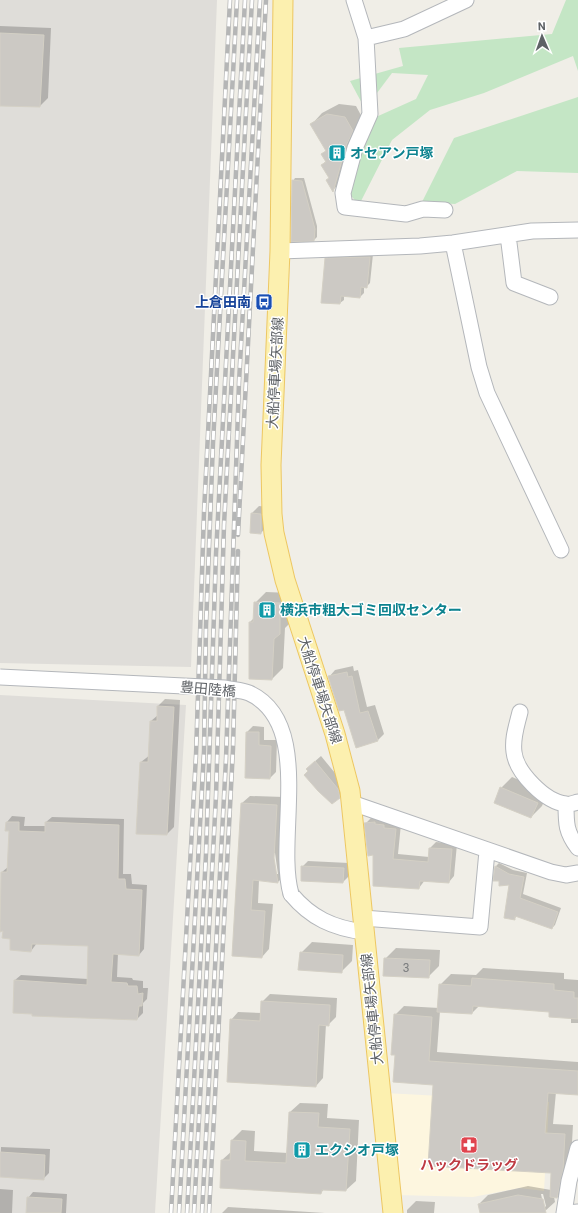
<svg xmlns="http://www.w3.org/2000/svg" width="578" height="1213" viewBox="0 0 578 1213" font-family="Roboto,'Noto Sans JP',sans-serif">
	<rect width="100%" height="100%" fill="#f0eee7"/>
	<path fill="#fdf6df" d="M 385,1093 L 549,1102 L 544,1191 L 519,1188 L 473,1197 L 397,1195 Z"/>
	<path fill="#dfddd9" d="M 0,0 L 217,0 L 191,667 L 0,663 Z
		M 0,695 L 186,705 L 155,1213 L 0,1213 Z"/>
	<path fill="#c4e6c5" d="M 566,0 L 578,0 L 578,71 L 573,56 L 484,93 L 430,110 L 392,140 L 359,205 L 347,191 L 359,147 L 376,117 L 416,99 L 428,75 L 392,73 L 365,109 L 350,81 L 403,66 L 399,48 L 552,34 Z
		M 578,97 L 578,173 L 517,171 L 455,204 L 422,202 L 454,138 Z"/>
	<path fill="#0003" fill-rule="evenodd" d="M 0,26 L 51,28 L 48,98 L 40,106 L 0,105 Z
		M 339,104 L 356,106 L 363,119 L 343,180 L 333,190 L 330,177 L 322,165 L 326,161 L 322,154 L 327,150 L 312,124 L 322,113 Z
		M 295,178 L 304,178 L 317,226 L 317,237 L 314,240 L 293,181 Z
		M 373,254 L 370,283 L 367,286 L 364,286 L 364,293 L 360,297 L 344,296 L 344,300 L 340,303 L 326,259 L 330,255 Z
		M 259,506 L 268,507 L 268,525 L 261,533 L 252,513 Z
		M 266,592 L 291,593 L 291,622 L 285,628 L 283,668 L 272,679 L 250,678 L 250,622 L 254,618 L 255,603 Z
		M 353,666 L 354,671 L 358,670 L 367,707 L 375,705 L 384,734 L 377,741 L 344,709 L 329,677 L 335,670 Z
		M 165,699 L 180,700 L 174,827 L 167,834 L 141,762 L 150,755 L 151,721 L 158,715 L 158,706 Z
		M 253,726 L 264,727 L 264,740 L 277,740 L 276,772 L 270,778 L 247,732 Z
		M 321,756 L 344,784 L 345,791 L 339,797 L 309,771 L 313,763 Z
		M 512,777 L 548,792 L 542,806 L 531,817 L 501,788 Z
		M 250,796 L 284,797 L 286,874 L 278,882 L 259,880 L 258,903 L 273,904 L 269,949 L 262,957 L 233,955 L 242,803 ZM 273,853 L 275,853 L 278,874 L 276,874 Z
		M 12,816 L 25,817 L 24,826 L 46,826 L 46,822 L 52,817 L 124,819 L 123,874 L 131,874 L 132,884 L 147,885 L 144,949 L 139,955 L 118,953 L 117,977 L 132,978 L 133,980 L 143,981 L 143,988 L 148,988 L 147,999 L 143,1003 L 143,1013 L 137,1019 L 15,980 L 21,975 L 88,979 L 89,945 L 37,943 L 31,951 L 11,939 L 5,930 L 0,931 L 2,872 L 8,867 L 10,830 L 6,830 L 7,822 Z
		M 380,817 L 401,824 L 398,854 L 429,857 L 430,848 L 436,842 L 457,844 L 454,876 L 449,882 L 425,880 L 419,888 L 374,854 L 365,824 L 371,818 Z
		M 308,861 L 349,863 L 348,877 L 343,882 L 302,867 Z
		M 499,863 L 513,870 L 527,873 L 523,894 L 561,908 L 555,925 L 552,928 L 517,916 L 514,919 L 510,884 L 500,880 L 494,880 L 496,866 Z
		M 312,942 L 353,945 L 352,961 L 341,972 L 301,953 Z
		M 396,948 L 440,950 L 439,966 L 428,977 L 385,959 Z
		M 483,968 L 564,973 L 564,979 L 578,980 L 578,1023 L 571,1023 L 571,1017 L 550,1011 L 479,1006 L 472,1013 L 440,1011 L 437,1052 L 578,1062 L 578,1094 L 556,1092 L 553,1124 L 573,1125 L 571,1160 L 566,1188 L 557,1197 L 554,1197 L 555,1202 L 545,1211 L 481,1213 L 479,1204 L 488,1195 L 528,1186 L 551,1190 L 552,1173 L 396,1054 L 395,1015 L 404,1006 L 439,1008 L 440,985 L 451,974 L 476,975 ZM 541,1194 L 543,1194 L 546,1206 L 544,1208 Z
		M 270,994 L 337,998 L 336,1017 L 329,1024 L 326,1024 L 323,1078 L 316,1086 L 231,1020 L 238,1012 L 262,1013 L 262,1002 Z
		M 300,1103 L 328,1104 L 327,1118 L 359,1120 L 356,1181 L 346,1190 L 324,1189 L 321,1193 L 222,1160 L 232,1151 L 232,1140 L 242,1130 L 255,1131 L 254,1151 L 288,1153 L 290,1112 Z
		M 1,1147 L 50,1149 L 49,1173 L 43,1179 L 0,1176 Z
		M 0,1189 L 13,1190 L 12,1213 L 0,1213 Z
		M 33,1192 L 67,1194 L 66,1213 L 27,1213 L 28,1198 Z
		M 416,1201 L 435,1202 L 434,1213 L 407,1213 L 407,1210 Z
		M 228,1207 L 325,1213 L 222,1213 Z"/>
	<path fill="#ccc9c4" stroke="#d4d0c5" d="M 0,33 L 44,35 L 40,107 L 0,106 Z
		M 327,114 L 345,117 L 353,131 L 346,146 L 333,192 L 326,180 L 329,178 L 321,165 L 326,162 L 321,154 L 326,151 L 310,124 Z
		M 292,180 L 302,181 L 315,229 L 314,241 L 291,242 Z
		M 370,257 L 367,288 L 361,287 L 360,298 L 341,296 L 340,304 L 321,303 L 325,258 Z
		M 251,513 L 261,514 L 261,534 L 250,533 Z
		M 254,602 L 280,603 L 280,634 L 274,639 L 272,680 L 249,679 L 249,622 L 253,622 Z
		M 347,672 L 348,677 L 352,676 L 360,713 L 368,711 L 378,741 L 356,748 L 344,710 L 339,711 L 328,676 Z
		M 157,706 L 174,707 L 167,835 L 136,834 L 140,762 L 148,762 L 150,721 L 157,721 Z
		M 246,732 L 259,732 L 259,745 L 271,746 L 270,779 L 245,778 Z
		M 315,761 L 338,789 L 340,798 L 332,804 L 318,791 L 304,775 L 308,771 L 306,769 Z
		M 500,787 L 538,803 L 531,818 L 494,803 Z
		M 241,803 L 277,805 L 274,858 L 278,883 L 253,880 L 251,910 L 265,911 L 262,958 L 232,956 Z
		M 6,822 L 19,822 L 19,831 L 45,832 L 45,822 L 119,825 L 118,879 L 125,879 L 126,889 L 142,890 L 139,956 L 113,954 L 111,982 L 127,983 L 128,986 L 137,986 L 138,994 L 143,993 L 142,1006 L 139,1006 L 137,1020 L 32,1016 L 32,1014 L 13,1013 L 14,980 L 87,985 L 88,946 L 32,944 L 31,952 L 10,950 L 10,939 L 2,938 L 3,931 L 0,932 L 1,872 L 7,872 L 9,831 L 5,831 Z
		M 375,822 L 375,824 L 384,825 L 384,828 L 396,829 L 393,859 L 428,862 L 429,848 L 452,849 L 449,883 L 420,881 L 419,889 L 373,886 L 373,855 L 368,856 L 364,823 Z
		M 301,866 L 344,868 L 343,883 L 301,881 Z
		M 495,866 L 509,874 L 524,877 L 520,898 L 558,912 L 552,929 L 515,916 L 515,920 L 504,918 L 509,885 L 499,886 L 499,881 L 493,881 Z
		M 300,952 L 343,955 L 342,973 L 298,970 Z
		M 384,958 L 430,960 L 429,978 L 383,976 Z
		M 472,978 L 554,984 L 554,990 L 574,992 L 574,998 L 578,998 L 578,1019 L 549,1017 L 549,1012 L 473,1006 L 472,1014 L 437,1012 L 439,984 L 471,986 Z
		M 261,1001 L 330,1005 L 329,1026 L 319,1025 L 316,1087 L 227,1082 L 230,1019 L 260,1021 Z
		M 394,1014 L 432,1017 L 429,1061 L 578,1071 L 578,1095 L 548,1093 L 545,1133 L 565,1134 L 563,1170 L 557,1198 L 550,1197 L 551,1173 L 428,1166 L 433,1085 L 393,1082 L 395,1055 L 391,1055 Z
		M 289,1112 L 319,1113 L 318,1127 L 350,1129 L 346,1191 L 322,1190 L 321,1194 L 220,1188 L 221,1160 L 230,1160 L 231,1140 L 246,1141 L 245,1161 L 286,1163 Z
		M 0,1152 L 45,1155 L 44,1180 L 0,1177 Z
		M 518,1195 L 543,1199 L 546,1213 L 480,1213 L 478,1204 Z
		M 27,1197 L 62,1199 L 61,1213 L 26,1213 Z"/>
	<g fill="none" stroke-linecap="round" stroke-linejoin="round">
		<g stroke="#b4b7bb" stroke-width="17">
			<path id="minor" d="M 354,0 L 366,38 L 370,114 L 355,148 L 343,193 L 345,207 L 406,214 L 423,209 L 445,210
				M 366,38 L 404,29 L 466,0
				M 508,235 L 514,283 L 550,297
				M 453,243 L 479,367 L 487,393 L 561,550
				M 280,251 L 420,246 L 453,243 L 532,231 L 578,230
				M 520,712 C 517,725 512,738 514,752 C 516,772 545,802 566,804 C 569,805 574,803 578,802
				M 352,803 L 551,872 L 566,875 L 578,873
				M 566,804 C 566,824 566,832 578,848
				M 291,894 C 311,918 333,928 364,932
				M 363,918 L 480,927 L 487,851
				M 564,1213 L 569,1181 L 578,1148
				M 568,1213 L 578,1212"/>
		</g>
		<g stroke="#edc762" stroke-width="21">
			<path id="major" d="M 283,0 L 280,251 L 271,465 L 272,514 L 274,533 L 285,580 L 335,734 L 350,791 L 393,1213"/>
		</g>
		<use href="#minor" stroke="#fff" stroke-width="15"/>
		<use href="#major" stroke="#fcf0af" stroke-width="19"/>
		<g stroke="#b5b6b6" stroke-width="4.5">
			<path id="rail" d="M 238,535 L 266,0
				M 171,1213 L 196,755 L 204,512 L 230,0
				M 179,1213 L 204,751 L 206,626 L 213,443 L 237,0
				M 187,1213 L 206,854 L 216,554 L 245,0
				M 194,1213 L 216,796 L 224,525 L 252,0
				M 202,1213 L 226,759 L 239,382 L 260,0
				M 209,1213 L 233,749 L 238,551"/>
		</g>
		<use href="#rail" stroke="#fff" stroke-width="3" stroke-dasharray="9" stroke-linecap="butt"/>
		<g stroke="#b4b7bb" stroke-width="17" stroke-linecap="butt">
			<path id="minor-bridge" d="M 0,677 L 225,688 C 233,690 241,690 249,693 C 315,723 275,838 291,894"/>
		</g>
		<use href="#minor-bridge" stroke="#fff" stroke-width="15"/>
	</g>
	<defs>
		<g id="building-square" transform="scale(0.9)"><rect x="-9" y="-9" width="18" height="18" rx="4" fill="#0f9aa8" stroke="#fff"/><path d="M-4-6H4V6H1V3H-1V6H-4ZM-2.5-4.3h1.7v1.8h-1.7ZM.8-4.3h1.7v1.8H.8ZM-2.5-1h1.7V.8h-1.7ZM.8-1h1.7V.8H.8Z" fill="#fff"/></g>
		<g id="bus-square" transform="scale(0.9)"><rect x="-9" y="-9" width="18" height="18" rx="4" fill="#1a4fb4" stroke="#fff"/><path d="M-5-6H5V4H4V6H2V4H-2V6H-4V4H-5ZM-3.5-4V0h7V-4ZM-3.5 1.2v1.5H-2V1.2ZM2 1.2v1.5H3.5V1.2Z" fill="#fff"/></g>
		<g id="pharmacy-square" transform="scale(0.9)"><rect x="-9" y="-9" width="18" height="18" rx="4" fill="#e0444e" stroke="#fff"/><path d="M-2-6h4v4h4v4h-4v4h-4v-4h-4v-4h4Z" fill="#fff"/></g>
	</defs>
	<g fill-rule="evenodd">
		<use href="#building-square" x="337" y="153"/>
		<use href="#bus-square" x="264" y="302"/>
		<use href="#building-square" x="267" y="610"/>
		<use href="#pharmacy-square" x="469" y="1145"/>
		<use href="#building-square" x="302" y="1150"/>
	</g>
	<g text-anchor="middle" stroke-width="3" stroke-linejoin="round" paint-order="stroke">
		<g font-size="12" fill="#7a7c7e">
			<text x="406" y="972">3</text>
		</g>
		<g font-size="14" font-weight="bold" fill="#0d838f" stroke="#fff" text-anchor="start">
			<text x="350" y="158">オセアン戸塚</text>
			<text x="280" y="615">横浜市粗大ゴミ回収センター</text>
			<text x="315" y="1155">エクシオ戸塚</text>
		</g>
		<g font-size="14" font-weight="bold" fill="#164399" stroke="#fff" text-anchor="end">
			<text x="251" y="307">上倉田南</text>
		</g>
		<g font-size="14" fill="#5e6266" stroke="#fff">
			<text transform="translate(275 373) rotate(-87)" y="5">大船停車場矢部線</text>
			<text transform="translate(208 689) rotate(5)" y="5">豊田陸橋</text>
			<text transform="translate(320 690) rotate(72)" y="5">大船停車場矢部線</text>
			<text transform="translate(372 1009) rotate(-96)" y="5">大船停車場矢部線</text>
		</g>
		<g font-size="14" font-weight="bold" fill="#be3a42" stroke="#fff">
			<text x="469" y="1170">ハックドラッグ</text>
		</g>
	</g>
	<g transform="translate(542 36) rotate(358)" stroke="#ffffff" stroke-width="3" paint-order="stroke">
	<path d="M0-3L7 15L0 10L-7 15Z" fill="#5e6266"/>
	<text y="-6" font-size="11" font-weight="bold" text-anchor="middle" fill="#5e6266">N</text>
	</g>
</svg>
